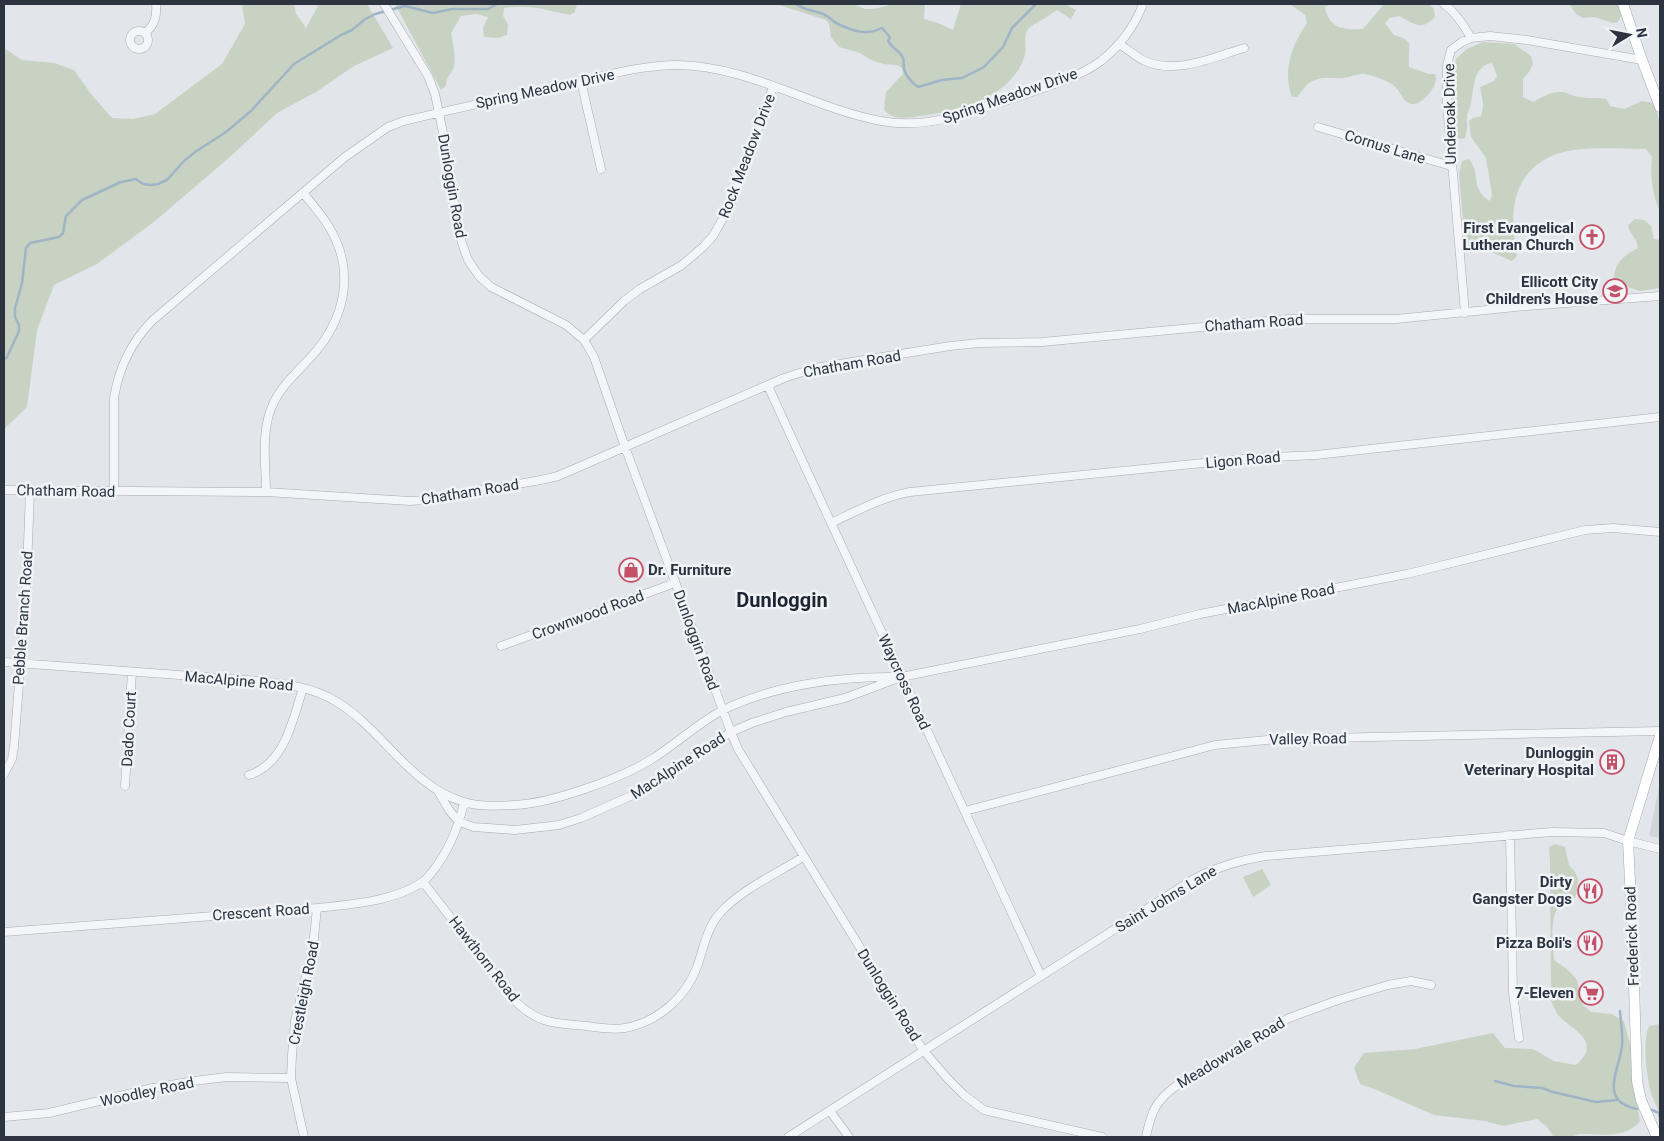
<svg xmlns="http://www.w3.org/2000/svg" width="1664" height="1141" viewBox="0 0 1664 1141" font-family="Roboto,sans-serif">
	<rect width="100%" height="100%" fill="#e2e5e9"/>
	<path fill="#d0d4db" d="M 1660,783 L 1660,838 L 1649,836 Z"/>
	<path fill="#c8d2c3" d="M 242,4 L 294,4 L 296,14 L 306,28 L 319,4 L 367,4 L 393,48 L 354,66 L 316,92 L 277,113 L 231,156 L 155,221 L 97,264 L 54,285 L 37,330 L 27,407 L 4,429 L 4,48 L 22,60 L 54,63 L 74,70 L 91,94 L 112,118 L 133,119 L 155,114 L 222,64 L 245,24 Z
		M 395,4 L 577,4 L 575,12 L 570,15 C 546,10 530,4 504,8 L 503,16 L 508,24 L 507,35 L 498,38 L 484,37 L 483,28 L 488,17 L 476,14 L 461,16 L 451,33 C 453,42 456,59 454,67 C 450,76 447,75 446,86 L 441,90 Z
		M 776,4 L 853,4 L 865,9 L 873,9 L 887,6 L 888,4 L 925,4 L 924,19 L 938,23 L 953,30 L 961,4 L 1065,4 L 1076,10 L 1071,19 L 1057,10 C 1051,15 1032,25 1028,29 C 1022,37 1028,48 1024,58 C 1010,97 963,110 927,115 C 912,117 895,122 884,110 L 886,92 L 903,74 L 902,68 L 897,65 L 883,64 L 871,60 L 860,53 L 839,47 L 831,37 L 829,24 L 826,20 Z
		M 1290,4 L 1331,4 L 1325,7 C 1329,29 1344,30 1363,29 L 1384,4 L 1429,4 L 1434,9 L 1435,17 C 1421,32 1413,23 1399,16 L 1390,18 L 1385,23 L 1394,35 L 1403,38 L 1409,43 C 1410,51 1408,59 1409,67 L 1429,74 L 1435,74 C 1441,84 1421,107 1411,104 C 1401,101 1401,90 1393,85 C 1386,80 1374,76 1365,74 C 1357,73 1350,78 1343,78 C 1333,79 1322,76 1313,81 C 1305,84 1302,92 1297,97 L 1292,97 C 1282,70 1292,45 1307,23 L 1305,15 Z
		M 1569,4 L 1619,4 L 1621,16 L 1618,22 L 1613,23 L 1594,17 L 1583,18 L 1576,14 Z
		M 1483,42 L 1514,44 L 1531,56 L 1533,64 L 1529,72 L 1523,79 L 1523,97 L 1533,102 C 1540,98 1551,92 1559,92 C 1564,91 1570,95 1575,96 C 1585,99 1595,97 1606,99 L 1610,106 L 1624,109 L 1642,101 L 1654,103 L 1660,123 L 1660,212 C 1652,194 1650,176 1652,157 L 1646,149 C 1621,149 1577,145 1554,155 C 1510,173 1509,216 1517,256 L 1512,261 L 1491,252 L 1481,246 L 1468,250 L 1465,242 L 1459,174 L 1462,161 L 1469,159 C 1481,174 1470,189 1490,201 L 1492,195 L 1486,158 L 1471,137 L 1469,121 L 1473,118 L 1481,116 C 1485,101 1482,101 1480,87 L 1494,81 L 1497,76 L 1492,63 C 1473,66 1474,88 1471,103 C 1470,108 1467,113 1467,118 C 1467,127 1468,129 1465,138 L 1460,139 L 1455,135 L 1455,118 L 1452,93 L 1456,59 L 1467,49 Z
		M 1635,219 L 1644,220 L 1651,226 L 1654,239 L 1660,240 L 1660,288 L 1640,291 L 1615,283 C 1611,265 1624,255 1638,248 C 1637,237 1630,235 1628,225 Z
		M 1555,844 L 1565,847 L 1569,865 L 1575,872 L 1578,879 L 1577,891 L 1575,898 L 1563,901 C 1548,916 1553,940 1554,960 L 1568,970 L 1577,980 L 1583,1005 L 1591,1012 L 1611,1014 L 1624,1021 L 1631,1048 L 1634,1086 L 1640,1121 C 1626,1139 1602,1134 1581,1134 C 1577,1134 1574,1136 1570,1137 C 1565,1138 1559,1137 1554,1137 L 1546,1126 L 1537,1119 L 1503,1126 L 1485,1121 L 1434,1115 L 1379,1091 L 1360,1084 L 1354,1068 L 1364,1053 L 1415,1049 L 1493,1033 L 1505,1048 L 1533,1049 L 1554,1061 L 1576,1065 C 1603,1041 1573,1031 1558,1015 C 1555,1011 1553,1005 1551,1001 L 1550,861 L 1549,847 Z
		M 1262,869 L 1271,885 L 1253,897 L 1243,877 Z
		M 1660,1024 L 1660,1115 C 1658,1109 1655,1103 1652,1096 C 1647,1081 1642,1041 1649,1026 Z"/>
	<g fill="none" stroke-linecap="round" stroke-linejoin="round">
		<path stroke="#9fb5c6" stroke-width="2.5" d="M 796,4 C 805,11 815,10 825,15 C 830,17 833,22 838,24 C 853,31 866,36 882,28 L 890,37 L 888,41 C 893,49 898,50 902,56 C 905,61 903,63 904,68 C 905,75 912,83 918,87 L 942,80 L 962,78 L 984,67 L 1003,47 L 1012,28 L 1036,4
			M 4,360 L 7,357 L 19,331 L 19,325 L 15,317 L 15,308 L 22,283 L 26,248 L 30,243 L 59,237 L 63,233 L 66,216 L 82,200 L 121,182 L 136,179 L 143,184 L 151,185 L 158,184 L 167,180 L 184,161 L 195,152 L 226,132 L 251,111 L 294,64 L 341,35 L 352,30 L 364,20 L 375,14 L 405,6 L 433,13 L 452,9 L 488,9 L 497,4
			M 1620,1011 C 1621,1023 1623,1035 1622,1046 C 1619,1071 1598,1101 1637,1109
			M 1495,1081 L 1514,1086 L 1542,1088 L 1553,1092 L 1596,1102 L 1617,1100
			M 1652,1110 L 1659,1113 L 1660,1118"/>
		<g stroke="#a7acb3" stroke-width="9">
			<path id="minor" d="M 384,4 L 428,76 L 435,94 L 447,152 L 457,223 L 462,243 L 468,260 L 479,276 L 491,287 L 566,325 L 584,340 L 594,357 L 625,447 L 731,732 L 738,749 L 923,1050 L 948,1079 L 964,1095 L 984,1110 L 1102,1137
				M 1444,4 C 1456,13 1463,24 1471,38
				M130 40a9 9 0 1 1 18 0a9 9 0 1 1-18 0Z
				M 145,33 C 155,25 157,16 156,4
				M 1119,44 C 1128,49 1136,57 1145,61 C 1176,75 1214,57 1244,48
				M 581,81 L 601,169
				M 1318,127 L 1451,166
				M 1465,313 L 1447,105 L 1447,65 L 1451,50 L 1462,42 L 1471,38 L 1490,36 L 1527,40 L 1642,60
				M 584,340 L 624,301 L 640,289 L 682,265 L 703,247 L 713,236 L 730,206 L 773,87
				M 768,386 C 858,583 950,779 1041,976
				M 4,490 L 266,492 L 410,501 L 426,500 L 541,480 L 558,476 L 784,378 L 815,368 L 950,346 L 979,343 L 1042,342 L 1289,319 L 1396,319 L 1527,306 L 1660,296
				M 114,492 L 114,398 C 119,367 131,342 153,320 L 345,157 L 388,127 L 404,121 C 458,108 513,96 568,84 C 603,76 641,65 678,65 C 749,66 812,108 881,121 C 928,130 973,111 1017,97 C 1045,87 1076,79 1101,61 C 1119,47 1135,26 1143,4
				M 266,492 C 266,464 260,429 274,402 C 284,382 303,367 317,350 C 347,313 354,268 329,227 C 322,215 312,204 304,194
				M 831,523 C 857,511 882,497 910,492 L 1254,458 L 1316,455 L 1660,417
				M 501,646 L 675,583
				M 4,662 L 258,681 C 286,684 313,687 337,702 C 383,730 411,787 464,802 C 478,807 498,806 513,805 C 550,804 620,779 652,759 C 676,744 698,723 723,710 C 774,685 841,676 897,677
				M 4,774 L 12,759 L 14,747 L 26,595 L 30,491
				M 249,775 C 285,764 293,719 303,688
				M 125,786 L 132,672
				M 438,791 L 449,810 L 459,822 L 474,827 L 515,830 L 559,825 L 581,818 L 642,791 L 731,732 L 752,723 L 786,712 L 845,698 L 901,677 L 1140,629 L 1200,614 L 1407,574 L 1585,530 L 1613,528 L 1660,532
				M 965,811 L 1215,745 L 1277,739 L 1660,731
				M 1510,835 L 1513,993 L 1519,1038
				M 423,882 L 517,1003 C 541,1025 557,1023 587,1026 C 600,1028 613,1030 625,1028 C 658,1022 686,997 697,967 C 704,947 707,927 721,912 C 742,889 778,873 803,857
				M 4,932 L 317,908 C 352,904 391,902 421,883 C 426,880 429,876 432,872 C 449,851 458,828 464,803
				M 830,1111 L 849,1137
				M 4,1117 L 49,1113 L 153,1088 L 194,1081 L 227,1077 L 291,1078
				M 304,1137 L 291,1078 L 292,1055 L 295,1021 L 313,947 L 317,908
				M 788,1137 L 1192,880 C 1216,867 1239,860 1266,856 L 1552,832 L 1604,833 L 1628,841 L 1660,849
				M 1146,1137 C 1151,1113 1155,1101 1176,1086 L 1272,1027 L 1289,1018 L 1338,1000 L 1388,985 L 1411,981 L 1431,985"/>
		</g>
		<g stroke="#a2aab4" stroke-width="11">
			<path id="major" d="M 1623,4 L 1642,60 L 1660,107
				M 1657,1137 L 1641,1100 L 1637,1081 L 1632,921 L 1628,841 L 1660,736"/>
		</g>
		<use href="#minor" stroke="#f4f5f8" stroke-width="8"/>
		<use href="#major" stroke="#fff" stroke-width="10"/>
	</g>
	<defs>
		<g id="church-ring" transform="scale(1.25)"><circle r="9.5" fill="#f1f4f7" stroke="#c55069" stroke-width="1.5"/><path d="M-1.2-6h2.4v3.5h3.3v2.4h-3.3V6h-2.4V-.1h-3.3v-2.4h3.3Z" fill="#c55069"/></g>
		<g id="school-ring" transform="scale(1.25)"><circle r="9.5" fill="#f1f4f7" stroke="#c55069" stroke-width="1.5"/><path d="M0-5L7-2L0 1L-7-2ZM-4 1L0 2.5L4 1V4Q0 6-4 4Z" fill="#c55069"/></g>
		<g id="shop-ring" transform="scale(1.25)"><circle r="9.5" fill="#f1f4f7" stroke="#c55069" stroke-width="1.5"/><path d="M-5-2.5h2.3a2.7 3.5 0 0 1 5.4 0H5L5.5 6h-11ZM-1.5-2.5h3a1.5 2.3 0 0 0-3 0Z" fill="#c55069"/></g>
		<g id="building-ring" transform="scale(1.25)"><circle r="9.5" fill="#f1f4f7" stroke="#c55069" stroke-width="1.5"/><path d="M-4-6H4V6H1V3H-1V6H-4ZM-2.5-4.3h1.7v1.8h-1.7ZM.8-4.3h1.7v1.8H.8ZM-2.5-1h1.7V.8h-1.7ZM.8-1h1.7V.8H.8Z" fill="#c55069"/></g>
		<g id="restaurant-ring" transform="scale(1.25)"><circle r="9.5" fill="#f1f4f7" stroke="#c55069" stroke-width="1.5"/><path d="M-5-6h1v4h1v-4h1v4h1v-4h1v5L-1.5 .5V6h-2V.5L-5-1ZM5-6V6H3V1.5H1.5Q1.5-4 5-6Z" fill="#c55069"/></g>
		<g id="supermarket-ring" transform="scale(1.25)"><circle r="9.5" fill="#f1f4f7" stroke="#c55069" stroke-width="1.5"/><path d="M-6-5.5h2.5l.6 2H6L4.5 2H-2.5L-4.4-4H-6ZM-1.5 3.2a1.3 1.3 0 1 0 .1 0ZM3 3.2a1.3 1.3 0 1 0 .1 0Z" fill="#c55069"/></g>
	</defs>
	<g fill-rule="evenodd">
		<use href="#church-ring" x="1592" y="237"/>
		<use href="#school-ring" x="1615" y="291"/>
		<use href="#shop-ring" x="631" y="570"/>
		<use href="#building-ring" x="1612" y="762"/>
		<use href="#restaurant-ring" x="1590" y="891"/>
		<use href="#restaurant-ring" x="1590" y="943"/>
		<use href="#supermarket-ring" x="1591" y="993"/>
	</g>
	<g text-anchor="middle" stroke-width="5" stroke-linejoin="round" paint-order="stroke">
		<g font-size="15" fill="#2b3440" stroke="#f1f4f7">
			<text transform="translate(545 89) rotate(-12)" y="5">Spring Meadow Drive</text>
			<text transform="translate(1010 96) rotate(-19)" y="5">Spring Meadow Drive</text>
			<text transform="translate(1450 114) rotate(-91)" y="5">Underoak Drive</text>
			<text transform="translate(1385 147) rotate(17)" y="5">Cornus Lane</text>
			<text transform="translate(747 156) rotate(-69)" y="5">Rock Meadow Drive</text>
			<text transform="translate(452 186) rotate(80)" y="5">Dunloggin Road</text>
			<text transform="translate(1254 323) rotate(-4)" y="5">Chatham Road</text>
			<text transform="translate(852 364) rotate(-10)" y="5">Chatham Road</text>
			<text transform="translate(1243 460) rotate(-5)" y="5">Ligon Road</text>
			<text transform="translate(66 491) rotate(1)" y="5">Chatham Road</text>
			<text transform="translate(470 492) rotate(-9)" y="5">Chatham Road</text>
			<text transform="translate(1281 599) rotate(-11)" y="5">MacAlpine Road</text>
			<text transform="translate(588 615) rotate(-20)" y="5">Crownwood Road</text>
			<text transform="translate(23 618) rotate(-86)" y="5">Pebble Branch Road</text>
			<text transform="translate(696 640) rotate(70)" y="5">Dunloggin Road</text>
			<text transform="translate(239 681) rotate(5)" y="5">MacAlpine Road</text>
			<text transform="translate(904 682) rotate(65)" y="5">Waycross Road</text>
			<text transform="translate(129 729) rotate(-87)" y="5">Dado Court</text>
			<text transform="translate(1308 739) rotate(-1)" y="5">Valley Road</text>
			<text transform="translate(678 766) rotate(-33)" y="5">MacAlpine Road</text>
			<text transform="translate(1166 899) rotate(-31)" y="5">Saint Johns Lane</text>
			<text transform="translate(261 912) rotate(-4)" y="5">Crescent Road</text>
			<text transform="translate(1632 936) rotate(-92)" y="5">Frederick Road</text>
			<text transform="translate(484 959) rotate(52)" y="5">Hawthorn Road</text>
			<text transform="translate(304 993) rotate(-79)" y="5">Crestleigh Road</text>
			<text transform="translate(889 995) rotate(58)" y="5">Dunloggin Road</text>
			<text transform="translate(1231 1053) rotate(-31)" y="5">Meadowvale Road</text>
			<text transform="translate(147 1092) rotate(-12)" y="5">Woodley Road</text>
		</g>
		<g font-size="15" font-weight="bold" fill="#2b3440" stroke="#f1f4f7" text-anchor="end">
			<text x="1574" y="233">First Evangelical<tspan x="1574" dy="17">Lutheran Church</tspan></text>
			<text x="1598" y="287">Ellicott City<tspan x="1598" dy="17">Children's House</tspan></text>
			<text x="648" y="575" text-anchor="start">Dr. Furniture</text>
			<text x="1594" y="758">Dunloggin<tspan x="1594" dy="17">Veterinary Hospital</tspan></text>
			<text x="1572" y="887">Dirty<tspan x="1572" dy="17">Gangster Dogs</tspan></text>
			<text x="1572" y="948">Pizza Boli's</text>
			<text x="1574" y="998">7-Eleven</text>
		</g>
		<g font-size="20" font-weight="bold" fill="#1d2531" stroke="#f1f4f7">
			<text x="782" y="607">Dunloggin</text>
		</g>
	</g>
	<rect width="1664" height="1141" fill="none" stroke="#2b3440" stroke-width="10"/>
	<g transform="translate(1629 35) rotate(80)" stroke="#f1f4f7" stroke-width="4" paint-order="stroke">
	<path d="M0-4L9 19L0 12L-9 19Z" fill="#2b3440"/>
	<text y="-8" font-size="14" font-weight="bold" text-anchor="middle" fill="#2b3440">N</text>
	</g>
</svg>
